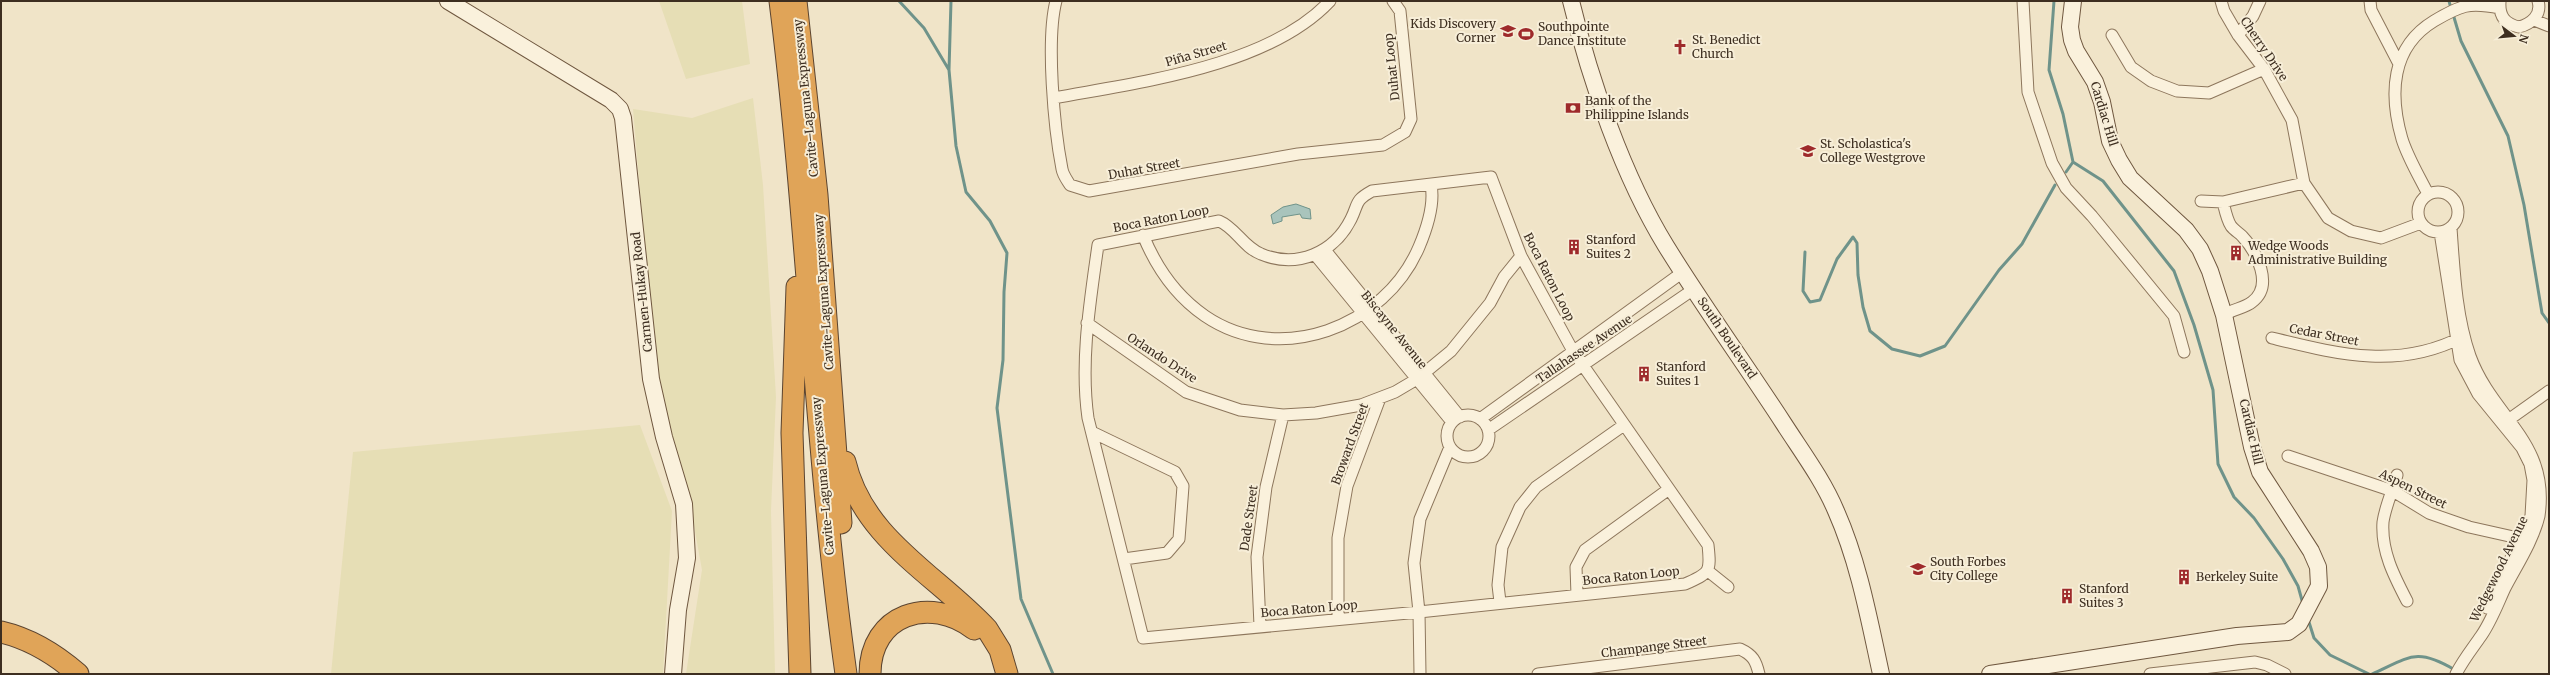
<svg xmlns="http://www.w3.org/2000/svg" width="2550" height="675" viewBox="0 0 2550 675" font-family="Merriweather,serif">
	<rect width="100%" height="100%" fill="#f0e4c8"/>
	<path fill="#e6deb5" d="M 659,1 L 742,1 L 750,64 L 686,79 Z
		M 753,98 L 763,185 L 776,397 L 771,511 L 775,674 L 686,674 L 702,570 L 689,498 L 668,434 L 656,378 L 633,109 L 692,118 Z
		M 640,425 L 672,511 L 663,674 L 331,674 L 353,452 Z"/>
	<path fill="#a9c4bc" stroke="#6f938a" d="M 1296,204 L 1310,209 L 1311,219 L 1302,218 L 1300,214 L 1282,217 L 1282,221 L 1273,224 L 1271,215 L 1283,207 Z"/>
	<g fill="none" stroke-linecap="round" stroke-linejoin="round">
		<path stroke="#6f938a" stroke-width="3" d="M 899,1 L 924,28 L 949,70
			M 951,1 L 949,70 L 956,146 L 966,192 L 990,221 L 1007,253 L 1004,292 L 1003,360 L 997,408 L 1021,599 L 1053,674
			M 2054,1 L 2049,70 L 2063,114 L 2073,162 L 2103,181 L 2174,271 L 2194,325 L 2213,390 L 2218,464 L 2234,497 L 2254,518 L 2283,559 L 2298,586 L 2303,604
			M 2449,1 L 2451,9
			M 2453,14 L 2461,41 L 2508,136 L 2524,205 L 2542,313 L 2549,323
			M 2066,172 L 2073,162
			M 1805,252 L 1803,291 L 1810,302 L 1820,300 L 1837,259 L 1853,237 L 1857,243 L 1858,275 L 1863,307 L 1870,331 L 1892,349 L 1920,356 L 1945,346 L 1999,270 L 2022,244 L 2055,185
			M 2308,619 L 2314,638 L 2330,655 L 2369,674
			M 2372,674 C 2410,657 2416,647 2455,670"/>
		<g stroke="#8d765c" stroke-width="13">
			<path id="street" d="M 1056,1 C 1046,40 1054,128 1062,169 C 1063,175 1067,180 1070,185 L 1089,191 L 1298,154 L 1383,145 L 1405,132 L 1411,119 L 1400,11 L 1393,1
				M 2023,1 L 2028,92 L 2052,163 L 2066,188 L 2092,216 L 2174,316 L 2184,352
				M 2221,1 L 2224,11 L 2238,35 L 2264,69 L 2292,120 L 2304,183 L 2328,218 L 2351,231 L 2381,238 L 2421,223
				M 2370,1 L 2371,10 L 2398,62
				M 2500,2 C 2499,16 2505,24 2519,27 C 2531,24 2542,15 2538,1
				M 2534,20 L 2549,26
				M 2112,35 L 2131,67 L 2151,81 L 2177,91 L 2209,93 L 2264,69
				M 2238,35 L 2253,16 L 2260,1
				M 1054,98 C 1139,82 1268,67 1330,1
				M 1491,177 L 1521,256 L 1573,351 L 1708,545 C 1711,572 1710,573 1685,584 L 1419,612 L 1143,638 L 1088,418 C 1080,361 1090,302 1098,245 L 1219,221 C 1236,228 1243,247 1261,254 C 1297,269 1334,253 1351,219 C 1359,203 1354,201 1372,191 Z
				M2418 212a20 20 0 1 1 40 0a20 20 0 1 1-40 0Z
				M 2428,194 C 2419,176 2408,158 2402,139 C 2389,94 2391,47 2434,21 C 2461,5 2469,2 2500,8
				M 2201,201 L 2223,202 L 2304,183
				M 2223,202 C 2225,210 2227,220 2231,226 C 2234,230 2239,233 2242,236 C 2257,252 2274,286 2252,302 C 2245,308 2233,309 2224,315
				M 2451,228 C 2454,270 2456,316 2470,356 C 2493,419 2550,441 2539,516 C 2533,541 2517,565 2505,588 C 2498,603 2491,622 2481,636 C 2472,649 2463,660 2456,674
				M 2440,232 L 2460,360 L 2478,394 L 2522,448 L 2530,464 L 2533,480 L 2531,516 L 2487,608
				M 1143,235 C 1156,267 1176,296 1205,316 C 1280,367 1385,327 1419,247 C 1427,228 1435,205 1431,185
				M 1325,250 L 1460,417
				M 1316,256 L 1452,422
				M 1087,323 L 1186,392 L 1240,410 L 1283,415 L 1316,413 L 1361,405 L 1395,392 L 1417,379 L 1451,351 L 1490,303 L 1504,277 L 1521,256
				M 2272,338 C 2338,354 2398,370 2462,337
				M1447 436a21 21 0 1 1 42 0a21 21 0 1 1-42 0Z
				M 1480,419 L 1683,272
				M 2504,423 L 2549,391
				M 1488,430 L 1694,289
				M 1094,433 L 1175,472 L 1183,486 L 1179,539 L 1167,553 L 1124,559
				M 2288,456 L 2393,491 L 2429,513 L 2469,527 L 2527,540
				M 2397,475 C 2393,490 2385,507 2383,522 C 2381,551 2394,576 2407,601
				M 1708,571 L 1728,587
				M 1577,595 L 1576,567 L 1585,550 L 1669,489
				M 1500,602 L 1498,585 L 1502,547 L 1520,507 L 1536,487 L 1624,425
				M 1338,619 L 1338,538 L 1347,486 L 1380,398
				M 1260,626 L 1257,557 L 1266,487 L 1283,415
				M 1420,674 L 1419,612 L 1414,563 L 1420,519 L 1450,447
				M 1538,674 L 1740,649 C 1753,655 1756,661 1759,674
				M 2150,674 L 2255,662 L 2267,665 L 2285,674"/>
		</g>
		<g stroke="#6f573f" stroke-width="18">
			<path id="secondary" d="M 448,1 L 611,100 L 620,109 L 623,118 L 651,379 L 664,437 L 684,504 L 687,558 L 678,610 L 673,674
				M 1571,1 C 1590,80 1623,176 1666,246 C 1703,306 1745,364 1784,424 C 1802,452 1823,480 1836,511 C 1859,563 1869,619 1881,674
				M 1990,674 L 2237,636 L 2288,632 L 2299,624 L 2319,586 L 2318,567 L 2311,551 L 2260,472 L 2252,447 L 2224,315 L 2210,271 L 2200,249 L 2186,230 L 2130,178 L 2119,160 L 2110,141 L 2102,102 L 2095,82 L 2076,51 L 2072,40 L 2070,27 L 2073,1"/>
		</g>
		<g stroke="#5b4430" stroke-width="23">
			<path id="highway" d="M 780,1 C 808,225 815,451 846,674
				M 796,1 L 817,195 L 841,523
				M 797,287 L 792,433 L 800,674
				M 845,462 C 863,539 937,575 987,629 L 1000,650 L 1007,674
				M 1,632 C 31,639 55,654 78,674
				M 870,674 C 870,614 930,595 974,629"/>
		</g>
		<use href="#street" stroke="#faf1dc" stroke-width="11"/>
		<use href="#secondary" stroke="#faf1dc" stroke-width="16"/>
		<use href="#highway" stroke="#e0a458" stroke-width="21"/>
	</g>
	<defs>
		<g id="school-bare" transform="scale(1.2)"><path d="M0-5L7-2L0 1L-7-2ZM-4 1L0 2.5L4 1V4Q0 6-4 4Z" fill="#9e2a2b" stroke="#f7eed8" stroke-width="2.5" paint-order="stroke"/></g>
		<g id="stadium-bare" transform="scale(1.2)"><path d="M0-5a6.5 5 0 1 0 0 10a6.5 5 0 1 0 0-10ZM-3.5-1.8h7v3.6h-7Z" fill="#9e2a2b" stroke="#f7eed8" stroke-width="2.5" paint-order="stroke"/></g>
		<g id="church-bare" transform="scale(1.2)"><path d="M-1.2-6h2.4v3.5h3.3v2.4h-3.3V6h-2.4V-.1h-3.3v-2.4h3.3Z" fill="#9e2a2b" stroke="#f7eed8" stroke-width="2.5" paint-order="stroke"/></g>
		<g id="bank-bare" transform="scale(1.2)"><path d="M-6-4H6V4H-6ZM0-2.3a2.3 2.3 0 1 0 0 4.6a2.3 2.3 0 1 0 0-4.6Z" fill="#9e2a2b" stroke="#f7eed8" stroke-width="2.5" paint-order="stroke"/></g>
		<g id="university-bare" transform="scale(1.2)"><path d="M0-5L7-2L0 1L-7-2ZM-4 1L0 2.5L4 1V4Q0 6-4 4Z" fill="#9e2a2b" stroke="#f7eed8" stroke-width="2.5" paint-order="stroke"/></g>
		<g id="building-bare" transform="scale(1.2)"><path d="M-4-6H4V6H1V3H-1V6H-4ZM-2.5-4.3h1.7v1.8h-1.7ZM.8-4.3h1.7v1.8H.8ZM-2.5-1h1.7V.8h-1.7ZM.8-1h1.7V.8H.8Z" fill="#9e2a2b" stroke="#f7eed8" stroke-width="2.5" paint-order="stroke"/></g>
	</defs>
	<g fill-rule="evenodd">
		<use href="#school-bare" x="1508" y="31"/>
		<use href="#stadium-bare" x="1526" y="34"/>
		<use href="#church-bare" x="1680" y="47"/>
		<use href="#bank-bare" x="1573" y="108"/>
		<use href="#university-bare" x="1808" y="151"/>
		<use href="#building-bare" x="1574" y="247"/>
		<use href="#building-bare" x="2236" y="253"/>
		<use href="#building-bare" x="1644" y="374"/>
		<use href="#school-bare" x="1918" y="569"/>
		<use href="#building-bare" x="2184" y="577"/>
		<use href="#building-bare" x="2067" y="596"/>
	</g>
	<g text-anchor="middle" stroke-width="4" stroke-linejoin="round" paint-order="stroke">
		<g font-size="12" fill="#3d2e20" stroke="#f7eed8" text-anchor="start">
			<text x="1496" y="28" text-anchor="end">Kids Discovery<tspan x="1496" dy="14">Corner</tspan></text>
			<text x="1538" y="31">Southpointe<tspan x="1538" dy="14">Dance Institute</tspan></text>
			<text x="1692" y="44">St. Benedict<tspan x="1692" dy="14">Church</tspan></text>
			<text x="1585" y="105">Bank of the<tspan x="1585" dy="14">Philippine Islands</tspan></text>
			<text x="1820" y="148">St. Scholastica's<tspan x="1820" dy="14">College Westgrove</tspan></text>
			<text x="1586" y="244">Stanford<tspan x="1586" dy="14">Suites 2</tspan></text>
			<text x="2248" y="250">Wedge Woods<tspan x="2248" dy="14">Administrative Building</tspan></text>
			<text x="1656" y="371">Stanford<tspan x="1656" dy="14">Suites 1</tspan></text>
			<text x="1930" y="566">South Forbes<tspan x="1930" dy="14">City College</tspan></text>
			<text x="2196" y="581">Berkeley Suite</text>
			<text x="2079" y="593">Stanford<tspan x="2079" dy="14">Suites 3</tspan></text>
		</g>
		<g font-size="12" fill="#3d2e20" stroke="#f7eed8">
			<text transform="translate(2264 49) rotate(56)" y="4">Cherry Drive</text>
			<text transform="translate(1196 54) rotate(-16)" y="4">Piña Street</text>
			<text transform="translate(1392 67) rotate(-96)" y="4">Duhat Loop</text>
			<text transform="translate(806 98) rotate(-96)" y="4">Cavite–Laguna Expressway</text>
			<text transform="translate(2104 114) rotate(73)" y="4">Cardiac Hill</text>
			<text transform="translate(1144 169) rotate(-10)" y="4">Duhat Street</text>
			<text transform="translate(1161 219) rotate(-11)" y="4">Boca Raton Loop</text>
			<text transform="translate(1549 277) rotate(63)" y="4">Boca Raton Loop</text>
			<text transform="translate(642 292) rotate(-96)" y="4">Carmen-Hukay Road</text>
			<text transform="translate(824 292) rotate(-94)" y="4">Cavite-Laguna Expressway</text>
			<text transform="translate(1394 330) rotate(51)" y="4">Biscayne Avenue</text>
			<text transform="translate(2324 335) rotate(11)" y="4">Cedar Street</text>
			<text transform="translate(1727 338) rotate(56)" y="4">South Boulevard</text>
			<text transform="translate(1584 349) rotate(-34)" y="4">Tallahassee Avenue</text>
			<text transform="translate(1162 358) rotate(33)" y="4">Orlando Drive</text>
			<text transform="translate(2251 432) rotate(77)" y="4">Cardiac Hill</text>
			<text transform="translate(1350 444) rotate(-70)" y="4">Broward Street</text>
			<text transform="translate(823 476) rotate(-95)" y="4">Cavite–Laguna Expressway</text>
			<text transform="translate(2413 489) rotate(26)" y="4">Aspen Street</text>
			<text transform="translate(1249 518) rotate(-82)" y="4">Dade Street</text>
			<text transform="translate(2499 569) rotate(-64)" y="4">Wedgewood Avenue</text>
			<text transform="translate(1631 576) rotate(-6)" y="4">Boca Raton Loop</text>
			<text transform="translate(1309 609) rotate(-5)" y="4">Boca Raton Loop</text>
			<text transform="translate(1654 647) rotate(-7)" y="4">Champange Street</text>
		</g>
	</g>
	<rect width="2550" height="675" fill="none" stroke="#3d2e20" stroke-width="4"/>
	<g transform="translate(2514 36) rotate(106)" stroke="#f7eed8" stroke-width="3" paint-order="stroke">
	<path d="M0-3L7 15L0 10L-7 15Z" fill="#3d2e20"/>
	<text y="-6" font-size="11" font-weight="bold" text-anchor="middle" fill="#3d2e20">N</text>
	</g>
</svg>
